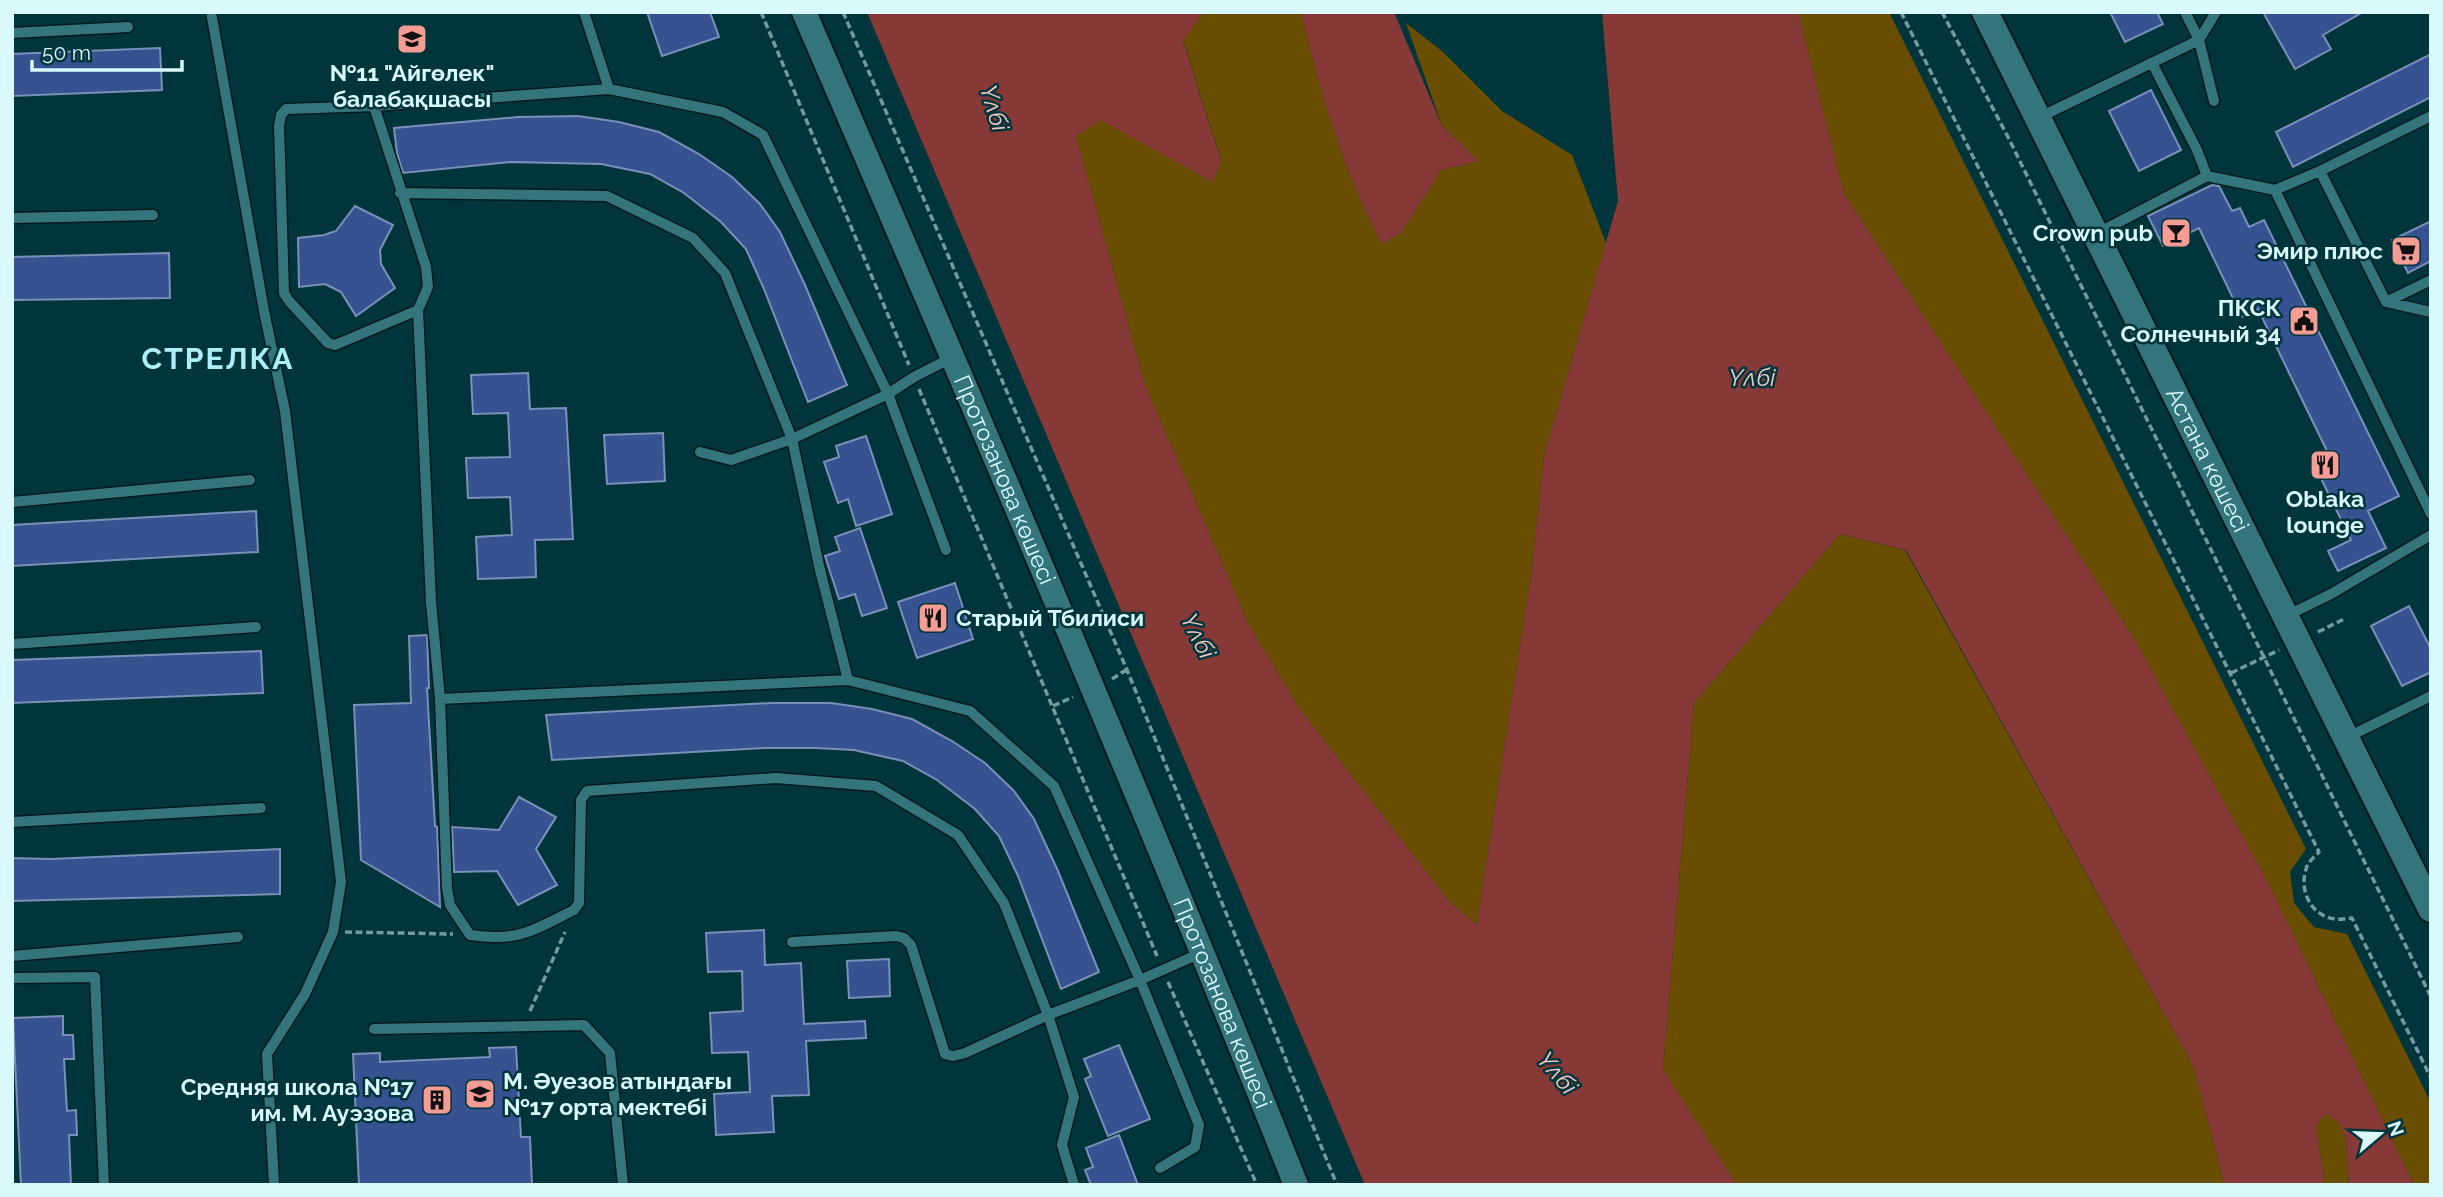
<svg xmlns="http://www.w3.org/2000/svg" width="2443" height="1197" viewBox="0 0 2443 1197" font-family="Raleway,sans-serif">
	<rect width="100%" height="100%" fill="#00363b"/>
	<path fill="#694d00" d="M 1204,12 L 1301,12 C 1320,91 1344,172 1382,244 L 1402,232 L 1441,170 L 1479,161 L 1442,126 L 1406,23 L 1442,51 L 1502,111 L 1572,155 L 1606,243 L 1544,456 L 1532,570 L 1477,925 L 1449,901 L 1299,708 L 1249,625 L 1145,385 L 1076,136 L 1101,119 L 1213,182 L 1221,159 L 1183,40 Z
		M 1798,12 L 1889,12 L 2306,849 L 2290,872 L 2294,903 L 2314,927 L 2347,934 L 2431,1103 L 2431,1185 L 2414,1185 L 2269,884 L 2136,642 L 1844,194 Z
		M 1840,534 L 1905,550 L 2193,1065 L 2225,1185 L 1737,1185 L 1663,1069 L 1694,703 Z
		M 2325,1112 L 2339,1123 L 2346,1139 L 2349,1185 L 2325,1185 L 2316,1127 Z"/>
	<path fill="#873937" d="M 867,12 L 1204,12 L 1183,41 L 1221,160 L 1213,182 L 1101,120 L 1076,136 L 1145,385 L 1249,625 L 1299,708 L 1449,901 L 1477,925 L 1532,570 L 1544,456 L 1618,201 L 1602,12 L 1798,12 L 1844,194 L 2136,642 L 2269,884 L 2414,1185 L 2349,1185 L 2346,1139 L 2339,1123 L 2325,1113 L 2316,1127 L 2325,1185 L 2225,1185 L 2193,1065 L 1906,550 L 1840,534 L 1694,703 L 1663,1069 L 1737,1185 L 1365,1185 Z
		M 1301,12 L 1394,12 L 1442,126 L 1479,161 L 1441,170 L 1402,232 L 1382,244 C 1344,172 1320,92 1301,12 Z"/>
	<path fill="#365291" stroke="#7b8fb9" stroke-width="2" d="M 647,12 L 710,12 L 719,37 L 662,56 Z
		M 2110,12 L 2157,12 L 2163,24 L 2125,42 Z
		M 2263,12 L 2363,12 L 2323,35 L 2331,49 L 2295,69 Z
		M 160,48 L 162,90 L 12,96 L 12,54 Z
		M 2431,54 L 2431,97 L 2293,167 L 2276,132 Z
		M 2151,90 L 2181,150 L 2139,171 L 2109,111 Z
		M 578,116 L 619,122 L 659,132 L 699,154 L 732,177 L 760,204 L 780,232 L 805,285 L 847,385 L 808,402 L 764,289 L 746,249 L 721,222 L 684,193 L 650,174 L 601,164 L 511,162 L 403,173 L 397,153 L 394,128 L 518,117 Z
		M 2212,185 L 2219,186 L 2232,211 L 2240,208 L 2249,227 L 2264,220 L 2399,496 L 2368,511 L 2386,548 L 2338,571 L 2328,551 L 2351,540 L 2312,460 L 2328,453 L 2258,309 L 2242,317 L 2199,228 L 2163,246 L 2148,216 Z
		M 355,206 L 393,225 L 380,250 L 381,264 L 395,288 L 356,316 L 341,292 L 325,284 L 299,287 L 298,238 L 324,235 L 336,231 Z
		M 2431,221 L 2431,261 L 2408,273 L 2392,240 Z
		M 169,253 L 170,298 L 12,300 L 12,257 Z
		M 528,373 L 530,409 L 566,408 L 573,539 L 535,540 L 536,577 L 478,579 L 476,537 L 512,535 L 510,497 L 468,498 L 466,458 L 510,457 L 508,413 L 473,414 L 471,375 Z
		M 663,433 L 665,481 L 607,484 L 604,435 Z
		M 866,436 L 892,514 L 856,526 L 848,499 L 838,503 L 824,462 L 839,457 L 836,446 Z
		M 256,511 L 258,552 L 12,566 L 12,525 Z
		M 860,528 L 887,608 L 862,616 L 855,594 L 839,599 L 825,556 L 840,551 L 835,537 Z
		M 955,583 L 973,639 L 917,658 L 898,602 Z
		M 2409,606 L 2431,649 L 2431,672 L 2402,686 L 2371,626 Z
		M 427,635 L 429,688 L 427,688 L 435,826 L 437,827 L 440,907 L 361,860 L 354,705 L 411,703 L 409,636 Z
		M 261,651 L 263,693 L 12,703 L 12,660 Z
		M 771,703 L 831,703 L 872,709 L 912,719 L 952,741 L 985,763 L 1014,791 L 1034,819 L 1058,871 L 1099,972 L 1061,989 L 1018,876 L 999,836 L 975,809 L 937,780 L 903,761 L 854,750 L 815,748 L 764,748 L 552,760 L 546,715 Z
		M 519,797 L 556,817 L 536,849 L 557,885 L 518,905 L 497,871 L 454,872 L 452,827 L 499,830 Z
		M 280,849 L 280,894 L 12,901 L 12,858 L 51,859 Z
		M 764,930 L 765,965 L 801,963 L 804,1024 L 865,1021 L 866,1038 L 806,1041 L 809,1095 L 772,1096 L 774,1132 L 716,1135 L 714,1094 L 750,1092 L 748,1052 L 712,1053 L 710,1013 L 743,1011 L 742,971 L 708,972 L 706,933 Z
		M 889,959 L 890,996 L 849,998 L 847,961 Z
		M 63,1016 L 63,1035 L 73,1035 L 74,1059 L 64,1059 L 67,1111 L 76,1110 L 77,1135 L 69,1135 L 71,1185 L 21,1185 L 13,1018 Z
		M 1119,1045 L 1150,1119 L 1108,1136 L 1085,1079 L 1091,1076 L 1084,1059 Z
		M 516,1047 L 521,1137 L 530,1137 L 532,1185 L 359,1185 L 353,1054 L 380,1053 L 380,1062 L 490,1057 L 489,1048 Z
		M 1119,1135 L 1138,1185 L 1091,1185 L 1085,1170 L 1093,1167 L 1086,1148 Z"/>
	<g fill="none" stroke-linecap="round" stroke-linejoin="round">
		<g stroke="#061a1c" stroke-width="13">
			<path id="service" d="M 211,12 L 264,311 L 285,411 L 341,882 L 333,932 L 305,994 L 267,1054 L 274,1185
				M 584,12 L 609,89
				M 12,33 L 128,27
				M 2152,63 L 2197,150 L 2207,176
				M 2214,101 L 2199,40 L 2216,12
				M 374,106 L 426,267 L 428,287 L 418,310 L 335,345 L 328,343 L 289,301 L 284,293 L 279,126 L 281,115 L 286,109 L 374,106 L 609,89 L 723,112 L 763,135 L 888,394 L 946,550
				M 2038,118 L 2199,40 L 2185,12
				M 2320,171 L 2386,302 L 2431,280
				M 2275,190 L 2431,514
				M 400,193 L 607,196 L 693,238 L 725,273 L 792,439 L 888,394 L 914,377 L 953,357
				M 12,218 L 153,215
				M 2096,234 L 2207,176 L 2275,190 L 2320,171 L 2431,116
				M 2387,302 L 2431,312
				M 418,310 L 431,602 L 440,699
				M 700,452 L 731,460 L 792,439 L 820,570 L 848,680
				M 12,502 L 250,480
				M 2286,616 L 2331,594 L 2431,535
				M 12,644 L 256,627
				M 2346,738 L 2431,696
				M 12,822 L 261,808
				M 792,942 L 896,936 L 904,938 L 911,945 L 945,1054 L 953,1056 L 965,1053 L 1048,1015 L 1074,1097 L 1062,1145 L 1074,1185
				M 12,956 L 238,937
				M 12,978 L 95,977 L 104,1185
				M 374,1029 L 584,1025 L 610,1053 L 623,1185
				M 1160,1168 L 1195,1147 L 1199,1125 L 1140,980 L 1054,786 L 970,711 L 848,680 L 440,699 L 447,888 L 450,905 L 470,935 C 519,942 532,931 574,910 L 579,903 L 581,800 L 587,791 L 776,778 L 876,786 L 958,835 L 1004,903 L 1048,1015 L 1140,980 L 1201,953"/>
		</g>
		<g stroke="#061a1c" stroke-width="28">
			<g id="tertiary">
				<path id="s1" d="M 804,12 C 972,401 1139,791 1296,1185"/>
			</g>
		</g>
		<g stroke="#061a1c" stroke-width="30">
			<g id="secondary">
				<path id="s2" d="M 1985,12 L 2431,909"/>
			</g>
		</g>
		<path stroke="#719b9f" stroke-width="3.5" stroke-dasharray="7 3.5" stroke-linecap="butt" d="M 761,12 L 909,365
			M 843,12 L 1127,670 L 1337,1185
			M 1901,12 L 2319,852 C 2314,857 2308,862 2306,869 C 2299,891 2311,916 2335,919 C 2340,920 2347,918 2352,918 L 2431,1078
			M 1942,12 L 2008,137 L 2431,997
			M 919,389 L 1157,956
			M 2318,632 L 2344,619
			M 2231,673 L 2279,650
			M 1112,679 L 1126,670
			M 1053,706 L 1073,697
			M 345,932 L 453,934
			M 1168,982 L 1257,1185
			M 530,1011 L 565,932"/>
		<use href="#service" stroke="#34757c" stroke-width="10"/>
		<use href="#tertiary" stroke="#34757c" stroke-width="24"/>
		<use href="#secondary" stroke="#34757c" stroke-width="26"/>
	</g>
	<defs>
		<g id="school-square" transform="scale(1.575)"><rect x="-9" y="-9" width="18" height="18" rx="4" fill="#f59c95" stroke="#00363b"/><path d="M0-5L7-2L0 1L-7-2ZM-4 1L0 2.5L4 1V4Q0 6-4 4Z" fill="#111"/></g>
		<g id="bar-square" transform="scale(1.575)"><rect x="-9" y="-9" width="18" height="18" rx="4" fill="#f59c95" stroke="#00363b"/><path d="M-6-5H6L.8 .8V4.5H3.5V6h-7V4.5H-.8V.8Z" fill="#111"/></g>
		<g id="supermarket-square" transform="scale(1.575)"><rect x="-9" y="-9" width="18" height="18" rx="4" fill="#f59c95" stroke="#00363b"/><path d="M-6-5.5h2.5l.6 2H6L4.5 2H-2.5L-4.4-4H-6ZM-1.5 3.2a1.3 1.3 0 1 0 .1 0ZM3 3.2a1.3 1.3 0 1 0 .1 0Z" fill="#111"/></g>
		<g id="civic-square" transform="scale(1.575)"><rect x="-9" y="-9" width="18" height="18" rx="4" fill="#f59c95" stroke="#00363b"/><path d="M-.6-6.5H3V-4.5H.6V-3L4-1V1h2V6H-6V1h2V-1L-.6-3ZM-1.2 2.5V6h2.4V2.5Z" fill="#111"/></g>
		<g id="restaurant-square" transform="scale(1.575)"><rect x="-9" y="-9" width="18" height="18" rx="4" fill="#f59c95" stroke="#00363b"/><path d="M-5-6h1v4h1v-4h1v4h1v-4h1v5L-1.5 .5V6h-2V.5L-5-1ZM5-6V6H3V1.5H1.5Q1.5-4 5-6Z" fill="#111"/></g>
		<g id="building-square" transform="scale(1.575)"><rect x="-9" y="-9" width="18" height="18" rx="4" fill="#f59c95" stroke="#00363b"/><path d="M-4-6H4V6H1V3H-1V6H-4ZM-2.5-4.3h1.7v1.8h-1.7ZM.8-4.3h1.7v1.8H.8ZM-2.5-1h1.7V.8h-1.7ZM.8-1h1.7V.8H.8Z" fill="#111"/></g>
	</defs>
	<g fill-rule="evenodd">
		<use href="#school-square" x="412" y="39"/>
		<use href="#bar-square" x="2176" y="233"/>
		<use href="#supermarket-square" x="2406" y="251"/>
		<use href="#civic-square" x="2304" y="321"/>
		<use href="#restaurant-square" x="2325" y="465"/>
		<use href="#restaurant-square" x="933" y="618"/>
		<use href="#school-square" x="480" y="1094"/>
		<use href="#building-square" x="437" y="1100"/>
	</g>
	<g text-anchor="middle" stroke-width="5" stroke-linejoin="round" paint-order="stroke">
		<g font-size="23" font-weight="bold" fill="#d9f9fc" stroke="#00363b" text-anchor="end">
			<text x="412" y="81" text-anchor="middle">№11 "Айгөлек"<tspan x="412" dy="26">балабақшасы</tspan></text>
			<text x="2153" y="241">Crown pub</text>
			<text x="2383" y="259">Эмир плюс</text>
			<text x="2281" y="316">ПКСК<tspan x="2281" dy="26">Солнечный 34</tspan></text>
			<text x="2325" y="507" text-anchor="middle">Oblaka<tspan x="2325" dy="26">lounge</tspan></text>
			<text x="956" y="626" text-anchor="start">Старый Тбилиси</text>
			<text x="503" y="1089" text-anchor="start">М. Әуезов атындағы<tspan x="503" dy="26">№17 орта мектебі</tspan></text>
			<text x="414" y="1095">Средняя школа №17<tspan x="414" dy="26">им. М. Ауэзова</tspan></text>
		</g>
		<g font-size="23" fill="#d9f9fc" stroke="#00363b">
			<text dy="8" stroke="none"><textPath href="#s2" startOffset="500">Астана көшесі</textPath></text>
			<text dy="8" stroke="none"><textPath href="#s1" startOffset="509">Протозанова көшесі</textPath></text>
			<text dy="8" stroke="none"><textPath href="#s1" startOffset="1076">Протозанова көшесі</textPath></text>
		</g>
		<g font-size="24" font-style="italic" fill="#f6c6c2" stroke="#00363b">
			<text transform="translate(994 108) rotate(73)" y="8">Үлбі</text>
			<text x="1752" y="386">Үлбі</text>
			<text transform="translate(1198 636) rotate(63)" y="8">Үлбі</text>
			<text transform="translate(1557 1073) rotate(50)" y="8">Үлбі</text>
		</g>
		<g font-size="30" font-weight="bold" letter-spacing="2" fill="#adeff6" stroke="#00363b">
			<text x="218" y="369">СТРЕЛКА</text>
		</g>
	</g>
	<rect width="2443" height="1197" fill="none" stroke="#d9f9fc" stroke-width="28"/>
	<g transform="translate(2380 1134) rotate(71)" stroke="#00363b" stroke-width="5" paint-order="stroke">
	<path d="M0-5L12 26L0 18L-12 26Z" fill="#d9f9fc"/>
	<text y="-10" font-size="19" font-weight="bold" text-anchor="middle" fill="#d9f9fc">N</text>
	</g>
	<path d="M32 60v10h150v-10" fill="none" stroke="#d9f9fc" stroke-width="3.5"/>
	<text x="42" y="60" font-size="21" fill="#d9f9fc" stroke="#00363b" stroke-width="5" paint-order="stroke">50 m</text>
</svg>
